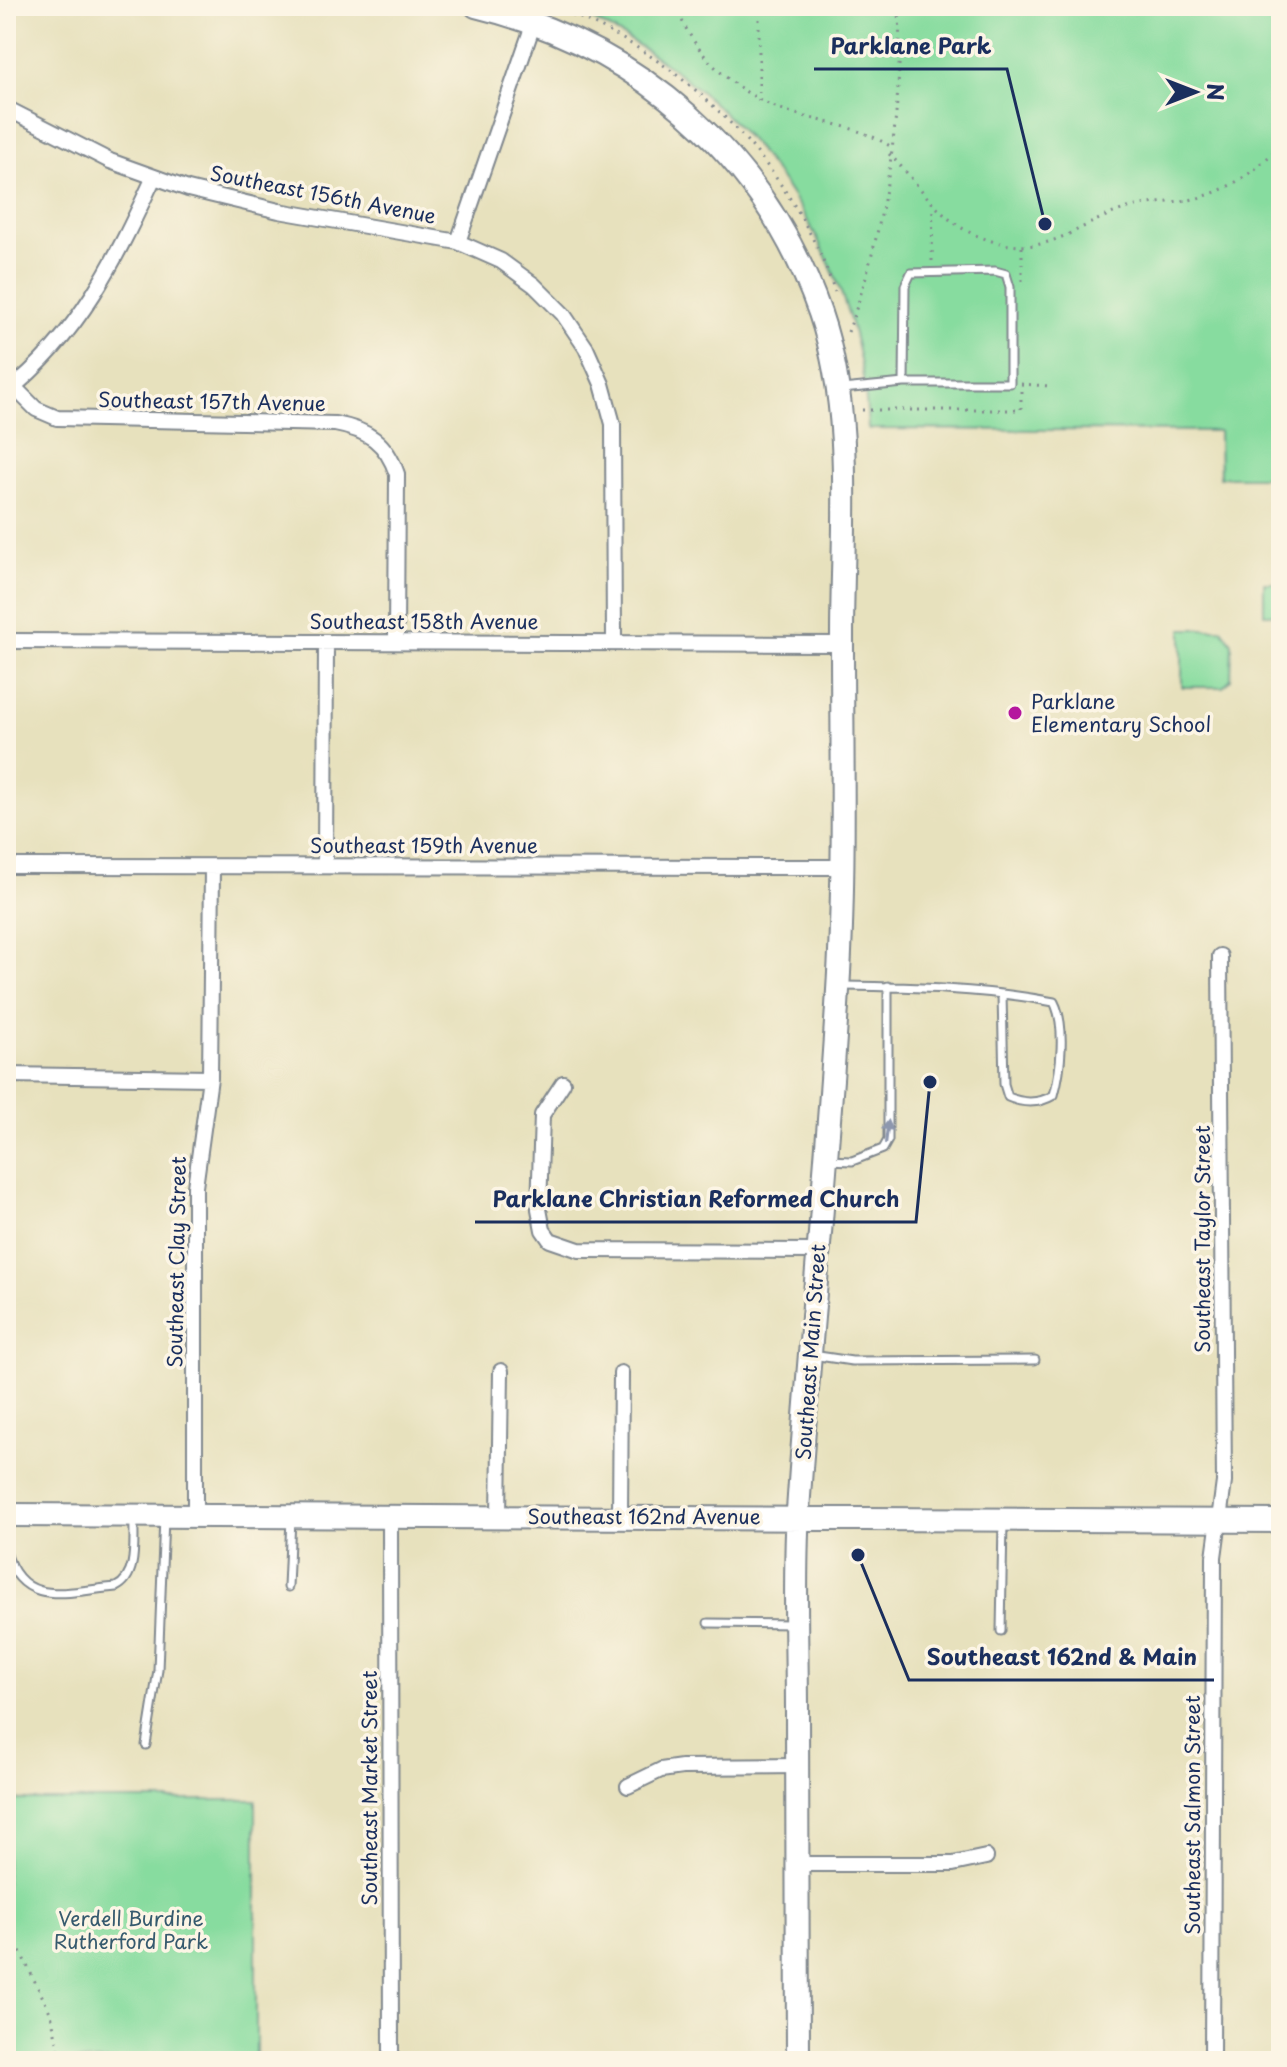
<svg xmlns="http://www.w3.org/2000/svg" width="1287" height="2067" viewBox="0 0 1287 2067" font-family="'Playpen Sans',sans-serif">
	<rect width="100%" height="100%" fill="#fcf5e5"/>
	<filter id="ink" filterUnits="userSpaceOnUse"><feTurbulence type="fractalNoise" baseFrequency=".0125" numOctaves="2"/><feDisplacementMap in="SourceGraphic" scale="16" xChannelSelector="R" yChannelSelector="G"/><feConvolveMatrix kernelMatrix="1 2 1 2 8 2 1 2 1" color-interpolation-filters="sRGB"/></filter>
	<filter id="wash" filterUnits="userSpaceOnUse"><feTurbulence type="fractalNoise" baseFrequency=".006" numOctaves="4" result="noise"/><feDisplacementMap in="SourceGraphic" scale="32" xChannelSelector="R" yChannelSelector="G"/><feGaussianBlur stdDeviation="1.8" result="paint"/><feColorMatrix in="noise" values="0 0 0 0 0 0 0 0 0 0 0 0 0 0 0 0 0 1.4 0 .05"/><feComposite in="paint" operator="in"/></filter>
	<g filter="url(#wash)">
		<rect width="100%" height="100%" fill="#e7e1bd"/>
		<path fill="#87dc9f" stroke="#51867e" stroke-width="2" d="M 563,6 L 1281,6 L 1281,477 L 1220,477 L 1219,431 L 868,429 C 861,241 734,78 563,6 Z
			M 1264,583 L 1281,583 L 1281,614 L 1264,614 Z
			M 1182,629 L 1222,629 L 1232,643 L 1231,679 L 1223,687 L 1182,687 Z
			M 6,1800 L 256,1800 L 256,2061 L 6,2061 Z"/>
	</g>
	<g filter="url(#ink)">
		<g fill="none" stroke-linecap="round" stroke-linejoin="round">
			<g stroke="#81888e" stroke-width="11">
				<path id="lane" d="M 842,389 L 904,383 L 1010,383 L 1010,287 L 1006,274 L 995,271 L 911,273 L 905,286 L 904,383
					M 841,986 C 911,987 984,988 1054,1002 C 1066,1025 1061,1070 1054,1095 C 1039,1104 1024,1104 1008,1097 L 1004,1084 L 1002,994
					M 828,1160 L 852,1161 L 883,1149 L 888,1140 L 888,986
					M 812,1355 L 852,1361 L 1035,1360
					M 6,1552 C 23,1609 68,1591 116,1587 C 139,1576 133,1540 134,1517
					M 288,1587 L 291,1518
					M 708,1623 L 793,1624
					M 1001,1631 L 1003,1522
					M 146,1745 L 158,1670 L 164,1517"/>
			</g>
			<g stroke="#81888e" stroke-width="18">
				<path id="street" d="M 6,108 L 110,161 L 188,189 L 279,211 L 458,242 L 501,261 L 534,285 L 563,314 L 586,348 L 602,384 L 613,424 L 614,643
					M 458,242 L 534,22
					M 14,387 L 36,409 L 57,418 L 335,424 C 368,430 386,442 397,474 L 396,641
					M 6,393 C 80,334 115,261 154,177
					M 6,641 L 842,644
					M 6,866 L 841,867
					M 325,866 L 326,642
					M 6,1075 L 210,1078
					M 563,1083 L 542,1115 L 539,1209 L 543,1230 L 550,1240 L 579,1250 L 818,1251
					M 195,1515 L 195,1187 L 210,1078 L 212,867
					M 390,1515 L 391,2061
					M 499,1516 L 501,1371
					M 620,1517 L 621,1373
					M 628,1786 L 661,1770 L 682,1767 L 797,1766
					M 797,1864 L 953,1864 L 986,1857
					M 1212,2061 L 1214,1557 L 1224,1482 L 1220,956"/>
			</g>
			<g stroke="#81888e" stroke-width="26">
				<path id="secondary" d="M 476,6 C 637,45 765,155 820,313 C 855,415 842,531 842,637 C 842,749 845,862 839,973 C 829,1153 810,1332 798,1511 C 794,1578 797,1646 797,1713 C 798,1829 798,1945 798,2061
					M 6,1515 L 1281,1521"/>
			</g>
			<path stroke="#81888e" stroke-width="3" stroke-dasharray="2 6" stroke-linecap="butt" d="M 550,6 C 680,51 791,162 835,292
				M 676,6 C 695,59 742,99 796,114 C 830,124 859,127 890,146
				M 759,101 L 759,6
				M 889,154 C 919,182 937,220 978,236 C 1046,264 1071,225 1128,208 C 1148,202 1169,203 1189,200 C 1225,193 1259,171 1281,143
				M 932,261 L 933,205
				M 1022,281 L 1022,245
				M 848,332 C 885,231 903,114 899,6
				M 1021,384 L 1049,386
				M 862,410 L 1021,410 L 1021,389
				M 6,1923 L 51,2014 L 61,2061"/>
			<use href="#lane" stroke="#fff" stroke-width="7"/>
			<use href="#street" stroke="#fff" stroke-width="14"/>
			<use href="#secondary" stroke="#fff" stroke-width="22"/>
		</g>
		<defs><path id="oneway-solid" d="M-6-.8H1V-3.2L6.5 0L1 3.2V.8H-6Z" transform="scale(2)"/></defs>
		<use fill="#8d97ae" href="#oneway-solid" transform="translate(887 1132) rotate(-83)"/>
	</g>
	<circle fill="#b5179e" stroke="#fcf5e5" stroke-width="3" cx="1015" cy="713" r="8"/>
	<g text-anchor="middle" stroke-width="7" stroke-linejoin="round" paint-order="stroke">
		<g font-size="20" fill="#1b2f5e" stroke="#fcf5e5">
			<text transform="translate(323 195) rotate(11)" y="7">Southeast 156th Avenue</text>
			<text transform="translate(212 402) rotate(1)" y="7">Southeast 157th Avenue</text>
			<text x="424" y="629">Southeast 158th Avenue</text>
			<text x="424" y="853">Southeast 159th Avenue</text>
			<text transform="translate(1203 1239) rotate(-90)" y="7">Southeast Taylor Street</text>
			<text transform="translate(177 1262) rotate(-89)" y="7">Southeast Clay Street</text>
			<text transform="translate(811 1352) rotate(-86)" y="7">Southeast Main Street</text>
			<text x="644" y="1524">Southeast 162nd Avenue</text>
			<text transform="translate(370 1788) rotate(-90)" y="7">Southeast Market Street</text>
			<text transform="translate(1193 1815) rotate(-90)" y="7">Southeast Salmon Street</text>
		</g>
		<g font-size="20" fill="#1b2f5e" stroke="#fcf5e5" text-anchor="start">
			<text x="1031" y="709">Parklane<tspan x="1031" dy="23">Elementary School</tspan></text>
		</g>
		<g font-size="20" fill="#365a6e" stroke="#fcf5e5">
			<text x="131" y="1926">Verdell Burdine<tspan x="131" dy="23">Rutherford Park</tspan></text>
		</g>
	</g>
	<path fill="none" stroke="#1b2f5e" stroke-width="3" d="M1045 224L1007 69H814M930 1082L916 1222H475M858 1555L909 1680H1214"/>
	<g fill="#1b2f5e" stroke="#fcf5e5" stroke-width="3">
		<circle cx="1045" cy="224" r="8"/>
		<circle cx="930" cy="1082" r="8"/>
		<circle cx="858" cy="1555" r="8"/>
	</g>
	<g font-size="22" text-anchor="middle" font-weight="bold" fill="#1b2f5e" stroke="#fcf5e5" stroke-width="7" stroke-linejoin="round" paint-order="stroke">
		<text x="911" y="54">Parklane Park</text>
		<text x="696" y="1207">Parklane Christian Reformed Church</text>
		<text x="1062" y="1665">Southeast 162nd &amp; Main</text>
	</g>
	<rect width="1287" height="2067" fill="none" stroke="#fcf5e5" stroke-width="32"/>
	<g transform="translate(1195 92) rotate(90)" stroke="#fcf5e5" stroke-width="6" paint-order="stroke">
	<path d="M0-6L14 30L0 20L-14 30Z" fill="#1b2f5e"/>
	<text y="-12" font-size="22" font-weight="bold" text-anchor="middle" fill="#1b2f5e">N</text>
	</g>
</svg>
